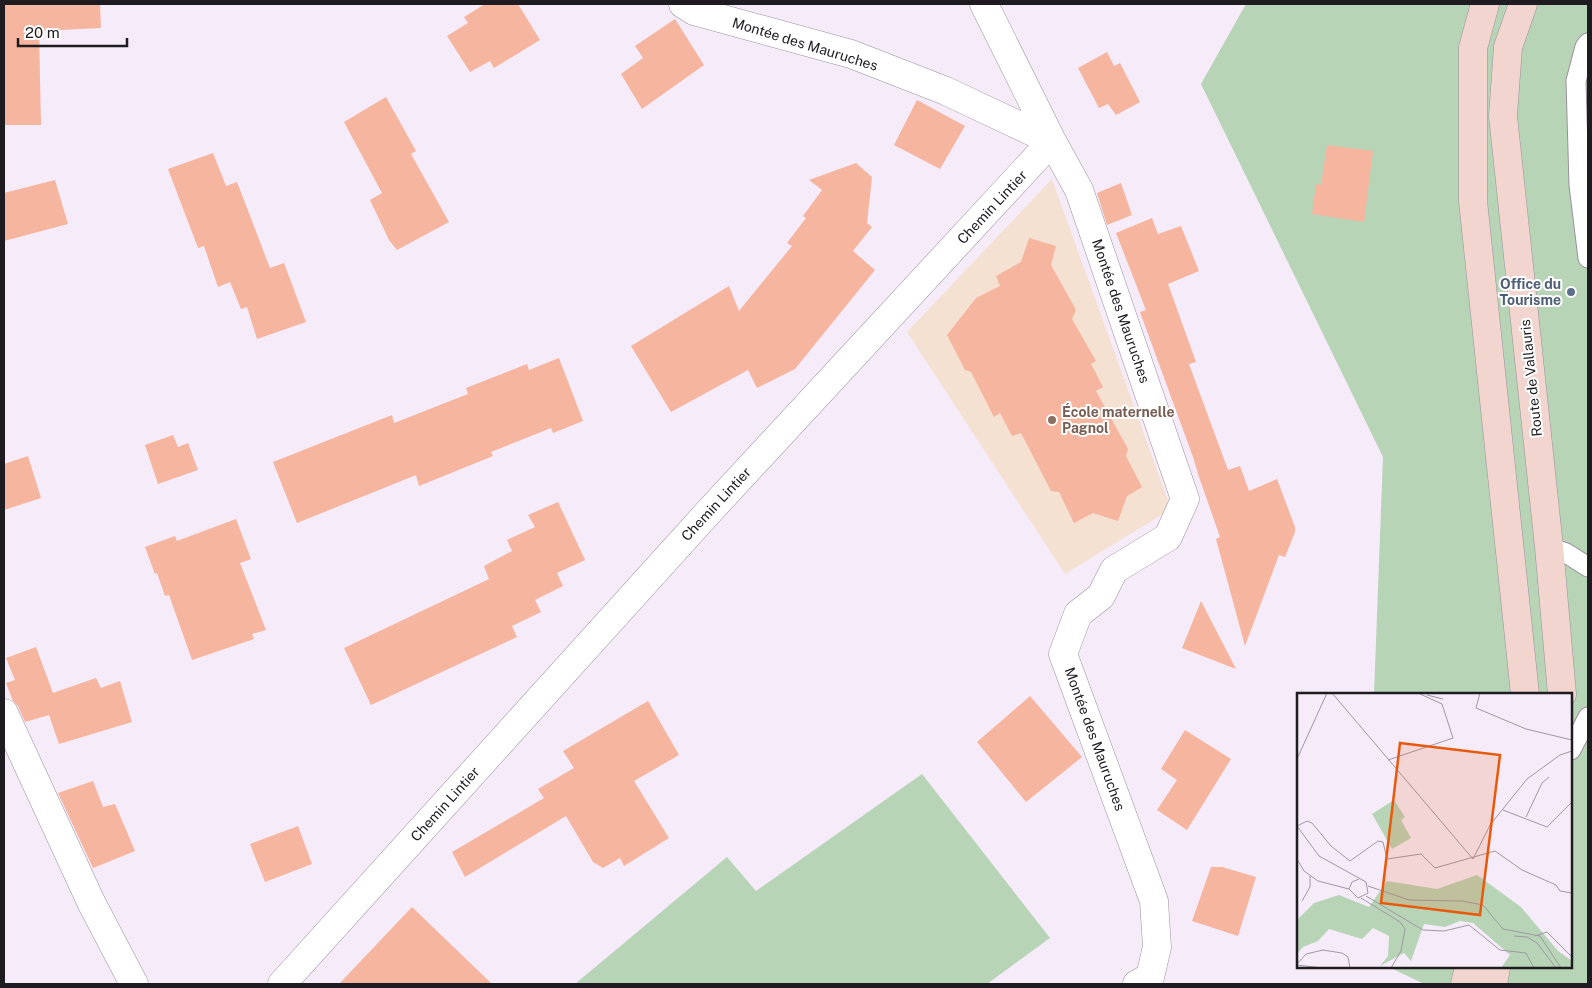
<svg xmlns="http://www.w3.org/2000/svg" width="1592" height="988" viewBox="0 0 1592 988" font-family="'Public Sans',sans-serif">
	<rect width="100%" height="100%" fill="#f5ebf9"/>
	<path fill="#f5e1d2" d="M 1052,179 L 1171,509 L 1065,574 L 907,332 Z"/>
	<path fill="#b8d4b7" d="M 1246,4 L 1588,4 L 1588,984 L 1424,984 L 1389,967 L 1571,967 L 1571,694 L 1374,694 L 1383,457 L 1201,84 Z
		M 922,774 L 1050,938 L 987,984 L 575,984 L 727,857 L 756,891 Z"/>
	<path fill="#f6b59f" d="M 4,4 L 100,4 L 101,28 L 39,31 L 41,125 L 4,125 Z
		M 485,4 L 518,4 L 540,40 L 494,68 L 490,61 L 470,72 L 447,36 L 468,23 L 464,17 Z
		M 675,19 L 704,65 L 642,109 L 621,74 L 643,58 L 635,46 Z
		M 1107,52 L 1114,66 L 1120,63 L 1140,102 L 1116,115 L 1108,104 L 1099,108 L 1078,68 Z
		M 386,97 L 416,151 L 411,154 L 449,222 L 397,250 L 389,240 L 370,200 L 382,193 L 344,122 Z
		M 917,100 L 965,126 L 940,169 L 894,145 Z
		M 1327,145 L 1373,151 L 1364,222 L 1312,214 L 1316,184 L 1321,185 Z
		M 213,153 L 226,186 L 237,182 L 270,268 L 284,263 L 306,322 L 257,339 L 247,307 L 241,309 L 230,282 L 218,287 L 204,246 L 198,248 L 168,169 Z
		M 856,163 L 872,177 L 867,223 L 872,227 L 853,251 L 875,270 L 795,369 L 757,388 L 748,370 L 671,412 L 631,346 L 729,286 L 739,311 L 792,246 L 787,243 L 806,218 L 803,216 L 822,190 L 809,180 Z
		M 55,180 L 68,224 L 4,241 L 4,193 Z
		M 1121,183 L 1132,215 L 1107,225 L 1097,193 Z
		M 1152,218 L 1158,234 L 1181,226 L 1199,271 L 1168,284 L 1196,362 L 1189,364 L 1228,470 L 1240,466 L 1249,491 L 1277,479 L 1295,527 L 1295,532 L 1285,557 L 1279,555 L 1245,646 L 1216,539 L 1220,537 L 1199,477 L 1193,457 L 1140,312 L 1146,310 L 1116,233 Z
		M 1029,238 L 1056,246 L 1051,265 L 1076,310 L 1072,319 L 1096,361 L 1091,364 L 1103,387 L 1096,391 L 1128,449 L 1126,456 L 1142,487 L 1127,496 L 1118,521 L 1093,513 L 1074,523 L 1059,492 L 1051,491 L 1021,433 L 1012,436 L 1000,413 L 994,417 L 971,372 L 965,370 L 947,335 L 976,298 L 1000,286 L 996,276 L 1021,262 Z
		M 559,358 L 583,421 L 553,433 L 551,428 L 491,452 L 493,456 L 419,486 L 416,475 L 297,523 L 273,462 L 392,415 L 394,423 L 468,394 L 466,388 L 527,364 L 529,370 Z
		M 173,435 L 178,447 L 188,443 L 198,470 L 158,484 L 145,445 Z
		M 28,456 L 41,498 L 4,510 L 4,464 Z
		M 558,502 L 585,560 L 557,573 L 563,586 L 535,600 L 541,612 L 512,626 L 517,637 L 371,705 L 344,648 L 489,579 L 484,566 L 512,551 L 507,540 L 535,527 L 528,515 Z
		M 236,519 L 251,559 L 240,563 L 266,630 L 252,634 L 254,639 L 192,660 L 169,595 L 165,596 L 157,573 L 155,574 L 145,547 L 175,536 L 177,541 Z
		M 1201,601 L 1236,669 L 1182,648 Z
		M 36,647 L 53,693 L 96,678 L 101,688 L 120,681 L 132,722 L 59,744 L 49,715 L 25,722 L 18,706 L 13,701 L 6,683 L 15,680 L 6,658 Z
		M 1030,696 L 1082,757 L 1026,802 L 977,742 Z
		M 648,701 L 679,755 L 634,781 L 669,838 L 624,866 L 620,858 L 603,868 L 593,862 L 566,816 L 465,877 L 452,852 L 544,798 L 538,789 L 574,768 L 563,751 Z
		M 1185,730 L 1231,759 L 1187,830 L 1157,810 L 1177,780 L 1161,769 Z
		M 93,781 L 103,807 L 115,804 L 135,851 L 93,868 L 58,793 Z
		M 298,826 L 312,864 L 265,882 L 250,844 Z
		M 1211,867 L 1222,867 L 1256,877 L 1238,936 L 1192,921 Z
		M 412,907 L 492,984 L 339,984 Z"/>
	<g fill="none" stroke-linecap="round" stroke-linejoin="round">
		<g stroke="#9a909d" stroke-width="21">
			<path id="lane" d="M 1588,43 L 1585,47 L 1576,81 L 1579,185 L 1588,258
				M 1549,547 L 1566,553 L 1588,567
				M 1571,750 L 1588,717"/>
		</g>
		<g stroke="#9a909d" stroke-width="29">
			<path id="street" d="M 683,4 L 694,11 L 851,54 L 946,91 L 1052,141
				M 984,4 L 1052,141 L 1079,190 L 1185,499 L 1168,537 L 1114,570 L 1101,596 L 1078,614 L 1063,654 L 1154,901 L 1157,947 L 1150,977 L 1137,984
				M 4,713 L 91,902 L 134,984
				M 282,984 L 704,517 L 1052,141"/>
		</g>
		<g stroke="#9a909d" stroke-width="29">
			<path id="secondary" d="M 1485,4 L 1473,48 L 1473,201 L 1525,694
				M 1523,4 L 1508,47 L 1503,116 L 1549,547 L 1562,694
				M 1465,984 L 1469,967
				M 1493,984 L 1496,967"/>
		</g>
		<use href="#lane" stroke="#fff" stroke-width="19"/>
		<use href="#street" stroke="#fff" stroke-width="28"/>
		<use href="#secondary" stroke="#f2d5ce" stroke-width="28"/>
	</g>
	<circle fill="#5c6f8a" stroke="#fff" stroke-width="2" cx="1571" cy="292" r="5"/>
	<circle fill="#8d6e63" stroke="#fff" stroke-width="2" cx="1052" cy="420" r="5"/>
	<g text-anchor="middle" stroke-width="4" stroke-linejoin="round" paint-order="stroke">
		<g font-size="14" fill="#1f1c21" stroke="#fff">
			<text transform="translate(805 44) rotate(17)" y="5">Montée des Mauruches</text>
			<text transform="translate(992 207) rotate(-47)" y="5">Chemin Lintier</text>
			<text transform="translate(1121 311) rotate(71)" y="5">Montée des Mauruches</text>
			<text transform="translate(1531 378) rotate(-96)" y="5">Route de Vallauris</text>
			<text transform="translate(716 504) rotate(-47)" y="5">Chemin Lintier</text>
			<text transform="translate(1095 739) rotate(70)" y="5">Montée des Mauruches</text>
			<text transform="translate(445 804) rotate(-48)" y="5">Chemin Lintier</text>
		</g>
		<g font-size="14" font-weight="bold" fill="#4e5e75" stroke="#fff" text-anchor="end">
			<text x="1561" y="289">Office du<tspan x="1561" dy="16">Tourisme</tspan></text>
		</g>
		<g font-size="14" font-weight="bold" fill="#785e54" stroke="#fff" text-anchor="start">
			<text x="1062" y="417">École maternelle<tspan x="1062" dy="16">Pagnol</tspan></text>
		</g>
	</g>
	<g transform="translate(1297 693)">
		<rect width="275" height="275" fill="#f5ebf9"/>
		<path d="M 97,107 L 108,124 L 104,127 L 114,145 L 95,156 L 75,121 ZM 180,182 L 224,214 L 261,258 L 275,268 L 275,275 L 204,275 L 213,262 L 176,230 L 163,228 L 148,234 L 127,231 L 114,268 L 107,260 L 83,273 L 91,263 L 92,243 L 76,235 L 65,246 L 32,236 L 21,248 L 6,254 L 0,261 L 0,227 L 17,210 L 42,202 L 72,214 L 90,188 L 140,196 Z" fill="#b8d4b7"/>
		<path fill="none" stroke="#9f98a3" stroke-width="1" d="M 35,0 L 176,166M 183,0 L 179,15 L 229,36 L 275,47M 130,2 L 146,6M 0,66 L 30,0M 91,67 L 156,45 L 145,11 L 121,0M 206,117 L 250,134 L 275,109M 229,124 L 245,90 L 252,84M 0,133 L 10,128 L 15,130 L 34,153 L 53,168 L 81,148 L 86,149 L 90,166 L 124,161 L 138,175 L 198,158 L 225,177 L 259,192 L 263,198 L 275,200M 0,133 L 22,163 L 69,189 L 71,200 L 61,205 L 52,196 L 55,189 L 62,186M 0,166 L 7,178 L 21,188 L 52,196M 176,166 L 193,132 L 230,86 L 263,62 L 275,58M 71,193 L 112,207 L 165,208 L 186,212 L 206,236 L 243,243 L 264,275M 69,203 L 126,237 L 147,238 L 172,232 L 203,257 L 229,260 L 237,275M 64,205 L 103,229 L 108,236 L 104,258 L 94,275M 5,208 L 13,194 L 13,183M 217,243 L 230,244 L 240,250 L 259,275M 238,243 L 250,239 L 275,264M 0,271 L 9,261 L 26,257 L 45,260 L 51,264 L 53,275M 0,272 L 26,275"/>
		<path fill="#e8590c" fill-opacity="0.15" stroke="#e8590c" stroke-width="2.5" d="M 103,50 L 203,62 L 183,222 L 84,210 Z"/>
		<rect width="275" height="275" fill="none" stroke="#1f1c21" stroke-width="2.5"/>
	</g>
	<rect width="1592" height="988" fill="none" stroke="#1f1c21" stroke-width="10"/>
	<path d="M18 38v8h109v-8" fill="none" stroke="#1f1c21" stroke-width="2.5"/>
	<text x="25" y="38" font-size="15" fill="#1f1c21" stroke="#ffffff" stroke-width="4" paint-order="stroke">20 m</text>
</svg>
